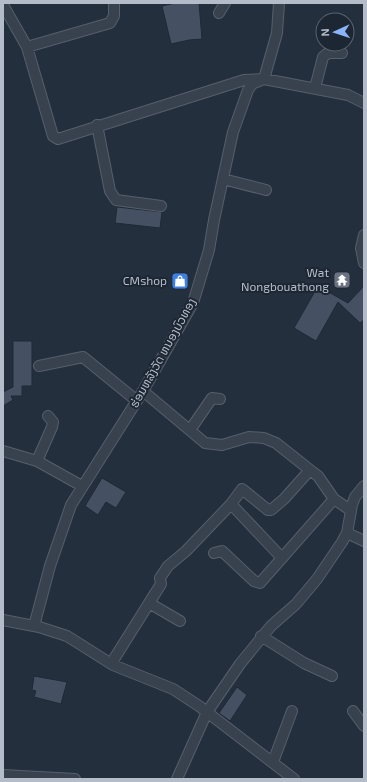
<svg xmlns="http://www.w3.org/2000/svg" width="367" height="782" viewBox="0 0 367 782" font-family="'Exo 2','Noto Sans Lao',sans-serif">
	<rect width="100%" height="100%" fill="#242f3e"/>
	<path fill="#455162" stroke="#1f2835" d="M 175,3 L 199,3 L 202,39 L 189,40 L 171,44 L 162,6 Z
		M 117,207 L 162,212 L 160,228 L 115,223 Z
		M 318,286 L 348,303 L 364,286 L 364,320 L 360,323 L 338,302 L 316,341 L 294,328 Z
		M 13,341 L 32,341 L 32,386 L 22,386 L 22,396 L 11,396 L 13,400 L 3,406 L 3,392 L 13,387 Z
		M 102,478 L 126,492 L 116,508 L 106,502 L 98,515 L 85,506 Z
		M 34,676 L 67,682 L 61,704 L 34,697 L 36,691 L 32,690 Z
		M 237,687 L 247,695 L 230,721 L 219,713 Z"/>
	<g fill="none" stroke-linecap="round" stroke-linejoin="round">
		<g stroke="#565f6c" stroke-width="12">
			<path id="minor" d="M 3,5 L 27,47 L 53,136 L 58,139 L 244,80 L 264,79 L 348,95 L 364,103
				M 219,13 L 225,3
				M 27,47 L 110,23 L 114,16 L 114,3
				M 315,88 L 323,57 L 328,53 L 342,53
				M 97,125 L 110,191 L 116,200 L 161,206
				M 223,179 L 266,190
				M 364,235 L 361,248 L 364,263
				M 39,366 L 83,357 L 137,401
				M 143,391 L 205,443 L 222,445 L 249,437 L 264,438 L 276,443 L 310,470
				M 190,430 L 212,398 L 220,399
				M 3,451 L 37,461 L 82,486
				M 37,461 L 52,427 L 53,422 L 48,416
				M 231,504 L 242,489 L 268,510 L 271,510 L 284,499 L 310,470 L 318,476 L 334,499 L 350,510
				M 347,533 L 364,541
				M 214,553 L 222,551 L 254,581 L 260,583 L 334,499
				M 149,603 L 180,621
				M 3,620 L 39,627 L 67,636 L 113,665 L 173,689 L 199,706 L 294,779
				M 34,626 L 50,566 L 71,505 L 143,391 L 193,303 L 209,250 L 214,220 L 233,132 L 248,90 L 252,84 L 264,79 L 277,33 L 279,3
				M 261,636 L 304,663 L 332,676
				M 113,665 L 114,659 L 161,584 L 160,578 L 168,566 L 186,551 L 231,504 L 282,558
				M 353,711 L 364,726
				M 273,762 L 292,711
				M 3,775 L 75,779
				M 177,779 L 207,712 L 240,664 L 271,626 L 296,604 L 317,579 L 342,542 L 347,533 L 352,505 L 355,497 L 364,486"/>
		</g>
		<use href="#minor" stroke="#38414e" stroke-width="10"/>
	</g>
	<defs>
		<g id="temple-square" transform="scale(0.9)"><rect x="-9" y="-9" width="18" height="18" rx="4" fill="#6b7280" stroke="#1d2633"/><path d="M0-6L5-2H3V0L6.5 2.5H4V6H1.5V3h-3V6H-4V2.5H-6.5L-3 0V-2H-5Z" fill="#fff"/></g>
		<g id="shop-square" transform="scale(0.9)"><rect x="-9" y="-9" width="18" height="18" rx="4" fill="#3f7fe0" stroke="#1d2633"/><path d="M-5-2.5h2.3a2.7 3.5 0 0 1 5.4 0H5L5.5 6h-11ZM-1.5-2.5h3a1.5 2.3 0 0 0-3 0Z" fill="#fff"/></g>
	</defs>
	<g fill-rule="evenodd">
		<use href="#temple-square" x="342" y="280"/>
		<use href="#shop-square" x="180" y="281"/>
	</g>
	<g text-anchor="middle" stroke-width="4" stroke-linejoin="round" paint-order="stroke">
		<g font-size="12" fill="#b4bcc9" stroke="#1d2633" text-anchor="end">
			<text x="329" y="277">Wat<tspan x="329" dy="14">Nongbouathong</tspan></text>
			<text x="167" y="285">CMshop</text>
		</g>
		<g font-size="12" fill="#b4bcc9" stroke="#1d2633">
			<text transform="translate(163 353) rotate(-61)" y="4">ຮ່ອມຫລັງວັດ ຫນອງບົວທອງ</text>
		</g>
	</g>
	<rect width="367" height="782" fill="none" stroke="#b4bcc9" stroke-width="8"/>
	<g transform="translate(335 32) rotate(267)"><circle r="19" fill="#1d2633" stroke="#59626f"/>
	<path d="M0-3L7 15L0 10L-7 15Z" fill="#8ab4f8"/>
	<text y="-6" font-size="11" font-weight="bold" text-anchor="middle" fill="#b4bcc9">N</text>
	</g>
</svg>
